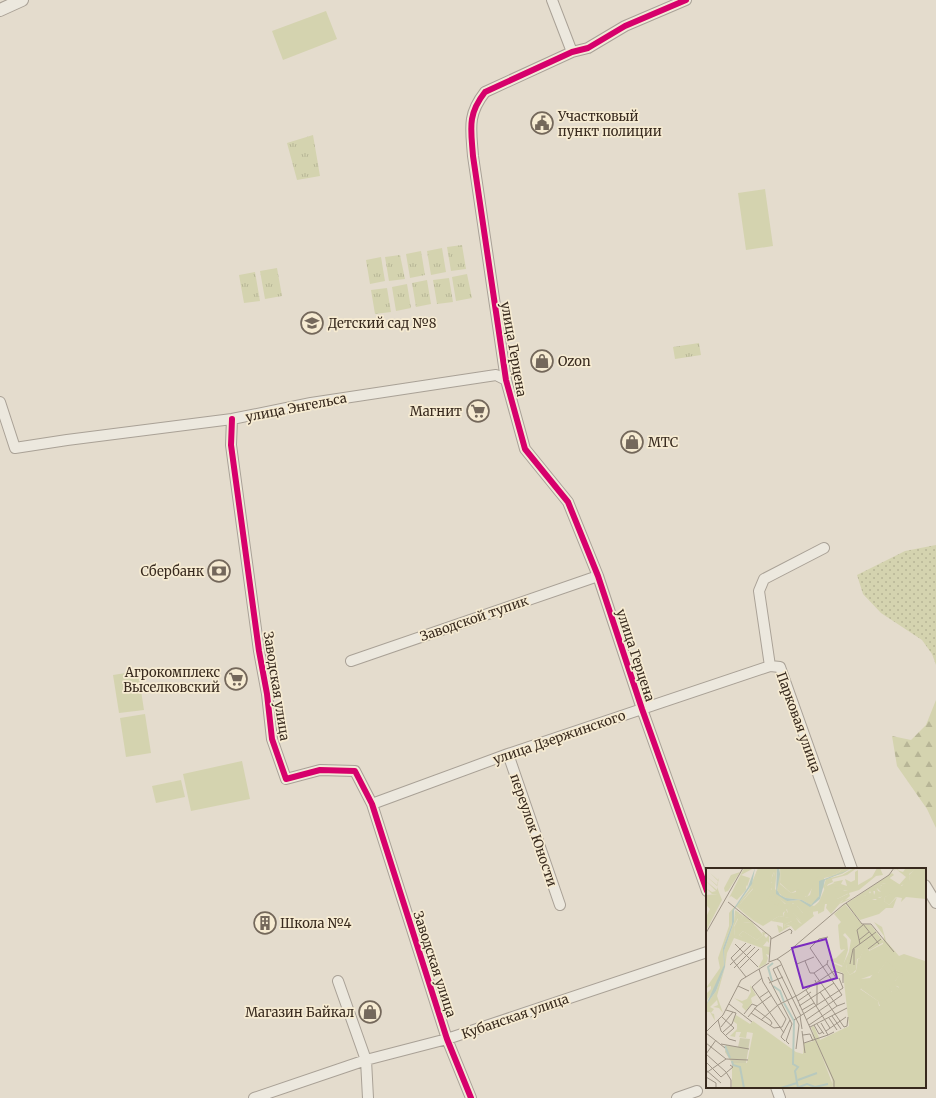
<svg xmlns="http://www.w3.org/2000/svg" width="936" height="1098" viewBox="0 0 936 1098" font-family="Merriweather,serif">
	<defs>
		<pattern id="grass-dots" width="8" height="8" patternUnits="userSpaceOnUse"><rect width="8" height="8" fill="#d4d3af"/><path d="M2 2h.1M6 6h.1" fill="none" stroke="#b7b596" stroke-width="1.8" stroke-linecap="round"/></pattern>
		<pattern id="forest-firs" width="22" height="20" patternUnits="userSpaceOnUse"><rect width="22" height="20" fill="#d4d3af"/><path d="M5 1l3.5 6h-7zM16 11l3.5 6h-7z" fill="#b7b596"/></pattern>
		<pattern id="park-tufts" width="24" height="20" patternUnits="userSpaceOnUse"><rect width="24" height="20" fill="#d4d3af"/><path d="M3 7l-1-3M5 7V3M7 7l1-3M15 17l-1-3M17 17v-4M19 17l1-3" fill="none" stroke="#b7b596"/></pattern>
	</defs>
	<rect width="100%" height="100%" fill="#e4dccd"/>
	<path fill="url(#grass-dots)" d="M 936,545 L 936,665 L 932,654 L 922,640 L 881,613 L 863,594 L 857,575 L 905,551 Z"/>
	<path fill="url(#forest-firs)" d="M 936,700 L 936,828 L 927,809 L 897,766 L 892,736 L 911,740 L 926,725 Z"/>
	<path fill="url(#park-tufts)" d="M 313,135 L 320,176 L 297,180 L 287,143 Z
		M 462,245 L 466,269 L 451,271 L 447,247 Z
		M 442,248 L 446,272 L 431,275 L 427,251 Z
		M 421,251 L 425,275 L 410,278 L 406,254 Z
		M 400,255 L 405,279 L 389,281 L 385,257 Z
		M 381,257 L 385,281 L 370,284 L 366,260 Z
		M 277,268 L 282,296 L 265,299 L 260,271 Z
		M 255,272 L 260,301 L 244,303 L 239,275 Z
		M 467,274 L 472,298 L 456,301 L 452,277 Z
		M 449,278 L 453,302 L 437,304 L 433,280 Z
		M 427,280 L 431,304 L 416,307 L 412,283 Z
		M 407,284 L 411,308 L 396,311 L 392,287 Z
		M 387,288 L 391,312 L 375,314 L 371,290 Z
		M 699,343 L 701,355 L 675,359 L 673,347 Z"/>
	<path fill="#d4d3af" d="M 326,11 L 337,39 L 283,60 L 272,31 Z
		M 765,189 L 773,246 L 746,250 L 738,193 Z
		M 138,671 L 144,710 L 119,713 L 113,675 Z
		M 145,714 L 151,753 L 126,757 L 120,718 Z
		M 242,761 L 250,799 L 191,811 L 183,774 Z
		M 181,780 L 185,797 L 156,803 L 152,786 Z"/>
	<g fill="none" stroke-linecap="round" stroke-linejoin="round">
		<g stroke="#a9a196" stroke-width="12">
			<path id="minor" d="M 552,0 L 572,52
				M 686,0 L 625,26 L 588,48 L 572,52 L 485,92 C 467,115 471,129 473,156 L 506,380 L 525,449 L 568,502 L 598,576 L 642,709 L 707,891
				M 0,402 L 15,448 L 67,440 L 232,419 L 311,403 L 443,383 L 496,375 L 506,380
				M 232,419 L 231,445 L 259,651 L 267,694 L 272,739 L 286,779 L 320,770 L 355,771 L 372,804 L 447,1039 L 471,1098
				M 824,548 L 764,579 L 759,591 L 770,666 L 780,667 L 852,869
				M 351,661 L 598,576
				M 508,754 L 560,905
				M 372,804 L 508,754 L 770,666
				M 925,885 L 936,903
				M 338,981 L 366,1060 L 368,1098
				M 776,1087 L 780,1098
				M 254,1098 L 366,1060 L 447,1039 L 707,952
				M 677,1098 L 697,1091"/>
		</g>
		<g stroke="#a9a196" stroke-width="14">
			<path id="tertiary" d="M 0,10 L 22,0"/>
		</g>
		<use href="#minor" stroke="#ece8de" stroke-width="10"/>
		<use href="#tertiary" stroke="#ece8de" stroke-width="12"/>
		<g stroke="#f6ebd2" stroke-width="8">
			<path id="cycleway" d="M 686,0 L 625,26 L 588,48 L 572,52 L 485,92 C 467,115 471,129 473,156 L 506,380 L 525,449 L 568,502 L 598,576 L 642,709 L 707,891
				M 232,419 L 231,445 L 259,651 L 267,694 L 272,739 L 286,779 L 320,770 L 355,771 L 372,804 L 447,1039 L 471,1098"/>
		</g>
		<use href="#cycleway" stroke="#d6006c" stroke-width="6"/>
	</g>
	<defs>
		<g id="civic-ring" transform="scale(1.15)"><circle r="9.5" fill="#f6ebd2" stroke="#74685b" stroke-width="1.5"/><path d="M-.6-6.5H3V-4.5H.6V-3L4-1V1h2V6H-6V1h2V-1L-.6-3ZM-1.2 2.5V6h2.4V2.5Z" fill="#74685b"/></g>
		<g id="school-ring" transform="scale(1.15)"><circle r="9.5" fill="#f6ebd2" stroke="#74685b" stroke-width="1.5"/><path d="M0-5L7-2L0 1L-7-2ZM-4 1L0 2.5L4 1V4Q0 6-4 4Z" fill="#74685b"/></g>
		<g id="shop-ring" transform="scale(1.15)"><circle r="9.5" fill="#f6ebd2" stroke="#74685b" stroke-width="1.5"/><path d="M-5-2.5h2.3a2.7 3.5 0 0 1 5.4 0H5L5.5 6h-11ZM-1.5-2.5h3a1.5 2.3 0 0 0-3 0Z" fill="#74685b"/></g>
		<g id="supermarket-ring" transform="scale(1.15)"><circle r="9.5" fill="#f6ebd2" stroke="#74685b" stroke-width="1.5"/><path d="M-6-5.5h2.5l.6 2H6L4.5 2H-2.5L-4.4-4H-6ZM-1.5 3.2a1.3 1.3 0 1 0 .1 0ZM3 3.2a1.3 1.3 0 1 0 .1 0Z" fill="#74685b"/></g>
		<g id="bank-ring" transform="scale(1.15)"><circle r="9.5" fill="#f6ebd2" stroke="#74685b" stroke-width="1.5"/><path d="M-6-4H6V4H-6ZM0-2.3a2.3 2.3 0 1 0 0 4.6a2.3 2.3 0 1 0 0-4.6Z" fill="#74685b"/></g>
		<g id="building-ring" transform="scale(1.15)"><circle r="9.5" fill="#f6ebd2" stroke="#74685b" stroke-width="1.5"/><path d="M-4-6H4V6H1V3H-1V6H-4ZM-2.5-4.3h1.7v1.8h-1.7ZM.8-4.3h1.7v1.8H.8ZM-2.5-1h1.7V.8h-1.7ZM.8-1h1.7V.8H.8Z" fill="#74685b"/></g>
	</defs>
	<g fill-rule="evenodd">
		<use href="#civic-ring" x="542" y="123"/>
		<use href="#school-ring" x="312" y="323"/>
		<use href="#shop-ring" x="542" y="361"/>
		<use href="#supermarket-ring" x="478" y="411"/>
		<use href="#shop-ring" x="632" y="442"/>
		<use href="#bank-ring" x="219" y="571"/>
		<use href="#supermarket-ring" x="236" y="679"/>
		<use href="#building-ring" x="265" y="923"/>
		<use href="#shop-ring" x="370" y="1012"/>
	</g>
	<g text-anchor="middle" stroke-width="3.5" stroke-linejoin="round" paint-order="stroke">
		<g font-size="13" fill="#382a1e" stroke="#f6ebd2" text-anchor="start">
			<text x="558" y="121">Участковый<tspan x="558" dy="15">пункт полиции</tspan></text>
			<text x="328" y="328">Детский сад №8</text>
			<text x="558" y="366">Ozon</text>
			<text x="462" y="416" text-anchor="end">Магнит</text>
			<text x="648" y="447">МТС</text>
			<text x="204" y="576" text-anchor="end">Сбербанк</text>
			<text x="220" y="677" text-anchor="end">Агрокомплекс<tspan x="220" dy="15">Выселковский</tspan></text>
			<text x="280" y="928">Школа №4</text>
			<text x="354" y="1017" text-anchor="end">Магазин Байкал</text>
		</g>
		<g font-size="13" fill="#382a1e" stroke="#f6ebd2">
			<text transform="translate(514 349) rotate(80)" y="5">улица Герцена</text>
			<text transform="translate(296 407) rotate(-11)" y="5">улица Энгельса</text>
			<text transform="translate(474 618) rotate(-19)" y="5">Заводской тупик</text>
			<text transform="translate(636 655) rotate(72)" y="5">улица Герцена</text>
			<text transform="translate(277 686) rotate(81)" y="5">Заводская улица</text>
			<text transform="translate(799 722) rotate(70)" y="5">Парковая улица</text>
			<text transform="translate(559 737) rotate(-19)" y="5">улица Дзержинского</text>
			<text transform="translate(534 830) rotate(71)" y="5">переулок Юности</text>
			<text transform="translate(435 964) rotate(72)" y="5">Заводская улица</text>
			<text transform="translate(515 1016) rotate(-19)" y="5">Кубанская улица</text>
		</g>
	</g>
	<g transform="translate(706 868)">
		<rect width="220" height="220" fill="#e4dccd"/>
		<path d="M 38,0 L 48,0 L 35,7 L 44,10 L 41,19 L 40,17 L 40,22 L 31,32 L 25,28 L 23,30 ZM 52,0 L 69,0 L 69,8 L 68,4 L 66,8 L 65,21 L 79,36 L 87,34 L 86,37 L 91,38 L 97,45 L 104,43 L 104,47 L 107,46 L 108,48 L 89,63 L 85,58 L 81,59 L 84,57 L 80,57 L 80,60 L 78,57 L 88,52 L 96,56 L 90,50 L 95,53 L 82,41 L 84,49 L 79,50 L 78,45 L 82,45 L 81,41 L 77,45 L 78,49 L 73,48 L 57,58 L 48,53 L 37,43 L 34,36 L 47,21 L 45,19 ZM 75,0 L 138,0 L 130,6 L 112,10 L 101,29 L 93,26 L 91,22 L 85,25 L 74,15 ZM 189,0 L 195,0 L 191,2 L 197,4 L 199,1 L 195,0 L 210,1 L 203,6 L 204,13 L 194,18 L 192,18 L 200,9 L 190,1 L 188,3 ZM 34,4 L 22,23 L 19,24 L 18,20 L 25,7 ZM 4,5 L 12,12 L 13,10 L 11,19 L 16,32 L 0,63 L 0,49 L 4,41 L 0,37 L 0,27 L 12,26 L 6,26 L 0,20 L 6,24 L 10,23 L 0,13 L 11,22 L 11,18 L 0,8 L 11,17 L 12,13 ZM 186,5 L 188,7 L 175,16 L 181,15 L 180,17 L 176,20 L 176,17 L 174,18 L 176,25 L 171,20 L 169,27 L 169,23 L 165,23 L 167,21 L 163,24 L 167,30 L 157,27 L 152,32 L 156,32 L 155,29 L 159,28 L 162,32 L 171,32 L 168,30 L 174,30 L 178,26 L 193,23 L 190,24 L 191,27 L 188,25 L 179,29 L 178,33 L 183,37 L 191,29 L 187,40 L 180,40 L 173,46 L 154,52 L 140,36 ZM 122,12 L 123,14 L 121,18 L 128,15 L 133,17 L 131,19 L 138,19 L 139,22 L 134,20 L 138,23 L 142,22 L 143,25 L 131,31 L 131,35 L 136,33 L 125,46 L 120,40 L 121,36 L 119,36 L 118,43 L 112,46 L 112,43 L 106,44 L 114,32 ZM 139,36 L 156,56 L 165,57 L 178,74 L 164,82 L 160,77 L 154,90 L 151,91 L 150,102 L 144,107 L 140,101 L 145,72 L 139,65 L 137,67 L 141,71 L 142,82 L 137,98 L 123,92 L 130,90 L 139,81 L 135,82 L 134,80 L 132,57 L 135,54 L 128,46 ZM 30,43 L 37,48 L 35,52 L 38,55 L 46,54 L 57,67 L 51,72 L 37,63 L 33,67 L 41,73 L 29,68 L 28,59 L 32,51 L 29,47 L 33,46 ZM 181,92 L 198,108 L 193,108 L 189,113 L 190,118 L 195,121 L 191,122 L 193,124 L 192,127 L 186,123 L 178,131 L 178,138 L 174,138 L 172,133 L 151,118 L 156,121 L 154,111 L 164,110 L 168,105 L 172,105 Z" fill="#d4d3af"/>
		<path d="M 52,0 L 49,12 L 45,19 L 47,20 L 34,36 L 36,36 L 36,41 L 47,53 L 30,38 L 43,22 ZM 71,0 L 69,21 L 81,33 L 93,32 L 108,38 L 113,34 L 118,22 L 112,38 L 107,43 L 107,47 L 104,47 L 104,43 L 101,47 L 97,45 L 91,38 L 85,41 L 88,38 L 83,38 L 88,35 L 80,36 L 68,26 L 73,35 L 71,38 L 61,29 L 68,28 L 64,17 L 66,14 L 60,12 L 64,10 L 65,12 L 68,4 L 69,8 L 69,1 ZM 74,0 L 75,0 L 74,16 L 85,25 L 90,24 L 90,20 L 100,29 L 104,27 L 108,12 L 112,9 L 130,6 L 138,0 L 145,0 L 136,6 L 118,10 L 118,17 L 120,11 L 136,7 L 148,0 L 151,0 L 141,7 L 126,11 L 127,14 L 137,12 L 135,16 L 141,18 L 139,11 L 145,14 L 149,12 L 149,4 L 152,2 L 152,17 L 166,9 L 171,0 L 174,0 L 177,7 L 170,8 L 153,22 L 143,25 L 144,28 L 139,32 L 146,30 L 134,36 L 137,32 L 131,36 L 131,31 L 142,26 L 142,22 L 135,23 L 134,20 L 139,20 L 128,19 L 131,17 L 127,14 L 120,17 L 119,22 L 117,19 L 110,34 L 105,37 L 96,32 L 80,30 L 74,27 L 71,22 ZM 210,0 L 220,0 L 220,31 L 200,29 L 195,34 L 196,30 L 190,29 L 183,37 L 178,33 L 179,29 L 186,25 L 163,33 L 157,29 L 156,32 L 151,33 L 152,29 L 140,36 L 159,24 L 154,28 L 159,25 L 158,27 L 161,28 L 160,26 L 163,27 L 165,24 L 163,23 L 167,21 L 168,27 L 171,20 L 172,23 L 175,24 L 174,18 L 177,17 L 177,19 L 180,15 L 175,16 L 177,13 L 161,23 L 182,9 L 196,18 L 200,12 L 204,13 L 203,7 ZM 28,39 L 26,56 L 17,80 L 18,97 L 12,116 L 0,134 L 0,126 L 5,121 L 5,118 L 0,120 L 14,100 L 12,90 L 23,58 L 23,45 ZM 81,39 L 97,55 L 90,50 L 95,57 L 86,53 L 78,57 L 79,59 L 80,57 L 84,58 L 73,65 L 71,57 L 76,59 L 77,62 L 77,55 L 65,53 L 73,48 L 78,49 L 79,40 L 82,45 L 79,46 L 79,50 L 83,49 ZM 29,42 L 47,54 L 36,55 L 34,53 L 37,48 L 33,45 L 32,48 L 29,47 L 32,50 L 28,58 L 29,68 L 36,69 L 33,67 L 37,63 L 51,72 L 57,67 L 56,64 L 61,65 L 58,67 L 60,70 L 63,67 L 63,75 L 61,73 L 57,78 L 64,79 L 63,87 L 60,86 L 62,90 L 60,96 L 52,100 L 57,91 L 56,80 L 28,70 L 21,85 L 19,99 L 11,128 L 17,145 L 13,140 L 7,139 L 12,137 L 11,132 L 4,139 L 8,141 L 5,145 L 8,146 L 9,153 L 4,144 L 0,144 L 0,137 L 10,123 L 19,99 L 18,83 L 28,54 ZM 168,54 L 176,59 L 180,73 L 193,88 L 198,86 L 219,93 L 220,91 L 220,220 L 128,220 L 105,159 L 108,158 L 114,172 L 143,158 L 137,105 L 129,102 L 126,98 L 127,95 L 136,99 L 144,82 L 140,101 L 144,107 L 147,105 L 144,101 L 148,105 L 150,103 L 152,91 L 154,90 L 159,77 L 150,62 L 151,55 L 152,63 L 161,74 L 163,83 L 177,76 L 178,68 ZM 181,93 L 197,108 L 194,106 L 189,113 L 188,117 L 193,119 L 190,124 L 187,122 L 185,124 L 183,119 L 169,114 L 163,126 L 173,133 L 178,131 L 178,138 L 173,138 L 172,133 L 154,121 L 164,119 L 161,117 L 161,111 L 159,113 L 160,117 L 157,119 L 155,111 L 172,105 ZM 44,117 L 50,127 L 45,130 L 46,135 L 40,143 L 36,139 L 37,136 L 28,130 L 36,133 L 41,131 L 45,124 ZM 30,147 L 44,156 L 47,153 L 90,184 L 97,186 L 98,175 L 108,173 L 105,162 L 126,211 L 127,220 L 26,220 L 26,195 L 41,195 L 47,165 L 41,164 L 40,170 L 33,169 L 35,164 L 30,164 L 29,169 L 24,168 L 31,161 L 31,156 L 27,153 Z" fill="#d4d3af" fill-rule="evenodd"/>
		<path d="M 34,170 L 44,171 L 40,195 L 26,195 L 19,184 L 20,177 L 32,179 Z" fill="#cfcdaf"/>
		<path d="M 49,0 L 46,16 L 28,42 L 28,54 L 18,83 L 19,99 L 10,123 L 0,137 L 18,97 L 17,80 L 26,56 L 26,43 L 42,19 ZM 71,0 L 73,0 L 74,6 L 71,22 L 74,27 L 80,30 L 96,32 L 105,37 L 113,28 L 113,13 L 148,0 L 119,12 L 114,31 L 104,39 L 93,32 L 81,33 L 70,26 Z" fill="#b8c9be"/>
		<path fill="none" stroke="#b8c9be" stroke-width="2" d="M 66,113 L 62,99 L 67,95M 67,118 L 74,123 L 78,134M 78,135 L 88,153 L 87,196 L 92,199 L 89,203 L 92,220M 19,178 L 24,190M 26,193 L 27,197 L 34,199 L 38,220M 92,212 L 111,205M 93,219 L 101,216 L 109,219 L 122,216M 75,220 L 91,215"/>
		<path fill="none" stroke="#9f9587" stroke-width="1" d="M 22,34 L 65,69 L 63,94 L 71,91 L 74,93 L 128,213 L 128,220M 140,35 L 156,56 L 165,56 L 188,84M 157,56 L 173,76M 0,65 L 37,0M 65,71 L 84,61 L 86,63 L 85,66M 153,72 L 163,64M 29,76 L 52,99M 154,76 L 151,62 L 157,57M 162,81 L 175,71M 71,91 L 83,83 L 137,37 L 183,7 L 188,0M 122,92 L 121,96 L 130,110M 89,93 L 91,96 L 108,89M 99,93 L 104,105 L 108,105 L 131,138 L 139,135M 144,96 L 147,81 L 170,64M 24,97 L 45,77M 75,97 L 67,101 L 93,157 L 90,181M 148,97 L 148,81M 71,99 L 95,148M 28,100 L 49,79M 34,100 L 53,81M 108,105 L 121,96M 40,109 L 25,90 L 40,75M 62,109 L 84,152 L 75,169 L 79,173M 56,110 L 46,119 L 78,165M 109,112 L 111,117 L 111,137M 63,115 L 77,109M 32,118 L 43,123M 100,122 L 124,160M 114,124 L 138,159 L 141,158 L 142,149M 53,130 L 63,123M 92,133 L 105,124M 23,136 L 46,154M 93,138 L 128,115M 48,140 L 64,152 L 66,155 L 64,158M 96,142 L 108,135M 45,145 L 68,160 L 76,159 L 80,151 L 57,114 L 53,101M 38,146 L 46,136 L 51,138M 94,148 L 96,161M 126,148 L 135,161M 16,149 L 28,160 L 20,167M 42,149 L 51,138 L 66,127M 123,150 L 131,162M 12,152 L 15,163 L 23,171 L 30,173M 55,152 L 72,137 L 92,127 L 128,103 L 137,106 L 137,115M 88,152 L 137,120 L 133,110M 100,152 L 136,127 L 104,80 L 113,71 L 122,69M 115,155 L 122,167 L 128,164M 111,156 L 118,166M 103,157 L 131,138M 108,157 L 113,166 L 117,164M 15,159 L 27,144M 104,159 L 141,140M 96,163 L 99,185M 120,163 L 140,149M 0,164 L 17,147 L 35,112 L 63,95M 17,164 L 26,156 L 30,145 L 20,142M 0,165 L 19,180M 97,167 L 104,166 L 107,173M 0,175 L 20,191M 98,175 L 122,167M 15,176 L 43,181M 83,176 L 80,173 L 86,156 L 84,152M 0,186 L 20,204 L 25,212 L 25,220M 0,186 L 10,172M 20,191 L 42,192M 0,194 L 15,209M 0,202 L 15,215M 0,205 L 20,191M 0,209 L 10,215 L 10,220M 15,209 L 27,199 L 24,197"/>
		<path fill="#7b2cbf" fill-opacity="0.15" stroke="#7b2cbf" stroke-width="2" d="M 120,71 L 131,110 L 97,120 L 86,80 Z"/>
		<rect width="220" height="220" fill="none" stroke="#382a1e" stroke-width="2"/>
	</g>
</svg>
